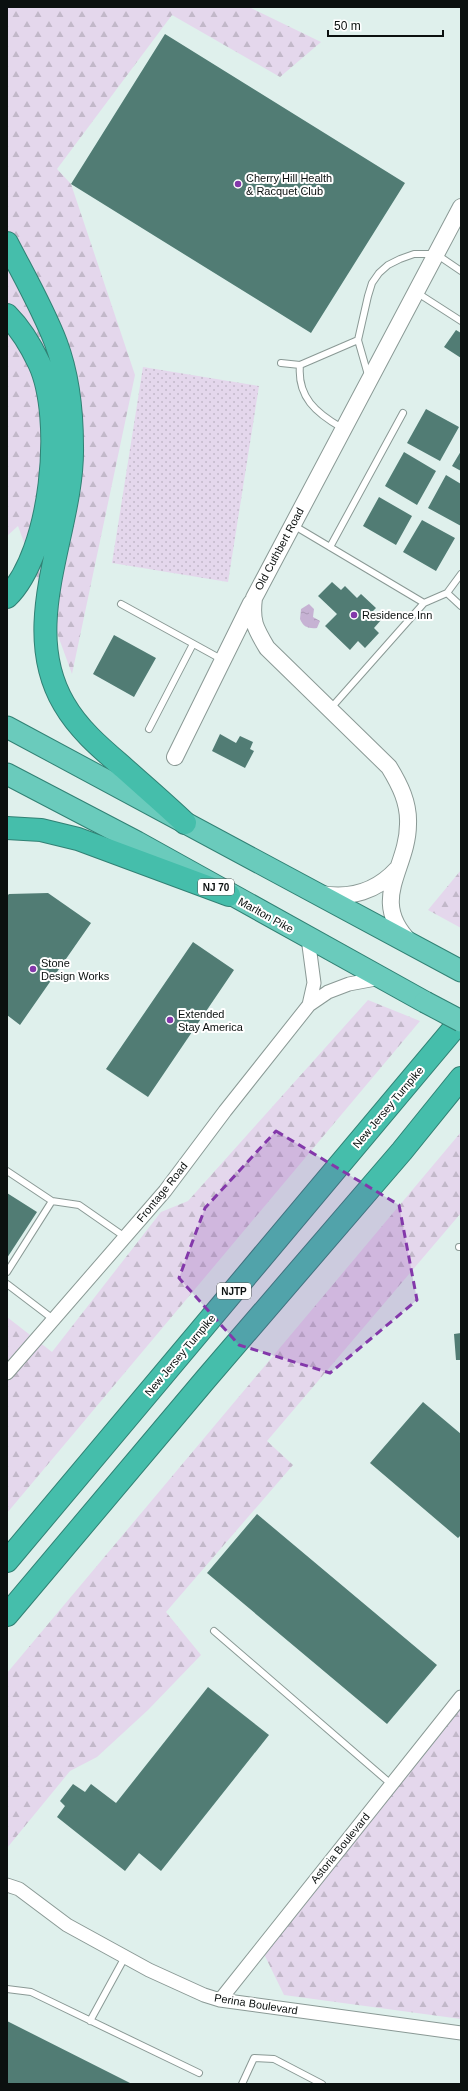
<svg xmlns="http://www.w3.org/2000/svg" width="468" height="2091" viewBox="0 0 468 2091" font-family="Arial,sans-serif">
	<defs>
		<pattern id="green-dots" width="8" height="8" patternUnits="userSpaceOnUse"><rect width="8" height="8" fill="#e4d7ec"/><path d="M2 2h.1M6 6h.1" fill="none" stroke="#c2b8c9" stroke-width="1.8" stroke-linecap="round"/></pattern>
		<pattern id="forest-firs" width="22" height="20" patternUnits="userSpaceOnUse"><rect width="22" height="20" fill="#e4d7ec"/><path d="M5 1l3.5 6h-7zM16 11l3.5 6h-7z" fill="#c2b8c9"/></pattern>
		<pattern id="water-ripples" width="26" height="14" patternUnits="userSpaceOnUse"><rect width="26" height="14" fill="#c6b2d3"/><path d="M2 4q2-2 4 0t4 0M15 11q2-2 4 0t4 0" fill="none" stroke="#a998b4"/></pattern>
	</defs>
	<rect width="100%" height="100%" fill="#dff0ec"/>
	<path fill="url(#green-dots)" d="M 143,367 L 259,386 L 228,582 L 112,563 Z"/>
	<path fill="url(#forest-firs)" d="M 7,7 L 249,7 L 321,42 L 280,77 L 172,15 L 57,169 L 71,184 L 135,375 L 72,674 L 18,526 L 7,536 Z
		M 461,870 L 461,928 L 428,910 Z
		M 368,1000 L 420,1021 L 7,1513 L 7,1317 L 52,1352 L 161,1212 L 188,1201 Z
		M 461,1132 L 461,1213 L 267,1441 L 293,1465 L 166,1612 L 201,1655 L 148,1710 L 97,1757 L 70,1771 L 7,1848 L 7,1673 Z
		M 461,1708 L 461,2019 L 284,1995 L 264,1954 Z"/>
	<path fill="url(#water-ripples)" d="M 309,604 L 314,609 L 313,617 L 320,621 L 317,628 C 309,629 303,627 300,619 L 301,609 Z"/>
	<path fill="#517c74" d="M 165,34 L 405,183 L 311,333 L 71,184 Z
		M 456,330 L 461,333 L 461,358 L 444,347 Z
		M 426,409 L 459,427 L 440,461 L 407,443 Z
		M 461,451 L 461,471 L 452,466 Z
		M 404,452 L 436,471 L 417,505 L 385,486 Z
		M 446,475 L 461,484 L 461,526 L 428,508 Z
		M 379,497 L 412,516 L 396,545 L 363,526 Z
		M 422,520 L 455,538 L 436,571 L 403,552 Z
		M 332,582 L 341,590 L 345,586 L 357,598 L 361,594 L 376,608 L 372,612 L 381,620 L 374,628 L 379,633 L 365,648 L 358,641 L 350,650 L 325,626 L 337,614 L 318,596 Z
		M 114,635 L 156,658 L 134,697 L 93,674 Z
		M 220,734 L 236,743 L 240,736 L 253,742 L 250,749 L 254,751 L 245,768 L 212,751 Z
		M 48,893 L 91,923 L 20,1025 L 7,1015 L 7,896 L 9,894 Z
		M 193,942 L 234,970 L 148,1097 L 106,1069 Z
		M 7,1193 L 37,1212 L 7,1258 Z
		M 461,1333 L 461,1360 L 456,1360 L 454,1334 Z
		M 423,1402 L 461,1434 L 461,1535 L 458,1538 L 370,1463 Z
		M 257,1514 L 437,1665 L 387,1724 L 207,1573 Z
		M 208,1687 L 269,1735 L 161,1871 L 139,1853 L 125,1871 L 57,1817 L 65,1806 L 60,1801 L 73,1784 L 85,1792 L 91,1784 L 116,1803 Z
		M 7,2021 L 132,2084 L 7,2084 Z"/>
	<g fill="none" stroke-linecap="round" stroke-linejoin="round">
		<g stroke="#8a9995" stroke-width="8">
			<path id="service" d="M 416,292 L 461,321
				M 281,363 L 300,365 L 358,340
				M 300,365 C 297,397 316,413 342,428
				M 368,375 L 358,340 L 368,296 L 372,283 L 379,273 L 388,265 L 400,259 L 414,254 L 436,254 L 461,271
				M 293,525 L 424,603
				M 330,547 L 403,413
				M 447,593 L 461,606
				M 121,604 L 221,659
				M 331,708 L 424,603 L 447,593 L 461,574
				M 149,729 L 193,644
				M 7,1171 L 52,1201 L 79,1205 L 125,1237
				M 459,1247 L 461,1247
				M 7,1272 L 52,1201
				M 7,1284 L 53,1319
				M 214,1631 L 391,1784
				M 7,1989 L 31,1992 L 199,2073
				M 90,2021 L 125,1957
				M 242,2084 L 254,2058 L 274,2059 L 322,2084"/>
		</g>
		<g stroke="#8a9995" stroke-width="15">
			<path id="minor" d="M 308,938 L 314,983 L 309,1005
				M 7,1373 L 165,1191 L 225,1111 L 309,1005 L 328,992 L 349,984 L 381,978
				M 7,1885 L 19,1889 L 67,1925 L 149,1970 L 204,1995 L 220,2000 L 461,2033
				M 220,2000 L 461,1697"/>
		</g>
		<g stroke="#8a9995" stroke-width="18">
			<path id="tertiary" d="M 175,757 L 251,603
				M 321,894 C 350,899 377,891 397,869
				M 410,942 C 368,900 408,869 408,824 C 409,803 400,785 389,767 L 267,648 C 255,628 251,621 254,598 L 461,207"/>
		</g>
		<g stroke="#318174" stroke-width="23">
			<path id="trunk" d="M 7,727 L 461,971
				M 7,774 L 137,842 L 425,1002"/>
		</g>
		<g stroke="#318174" stroke-width="24">
			<path id="motorway" d="M 7,243 C 24,276 43,309 56,343 C 68,375 72,411 72,446 C 74,530 17,624 64,704 C 79,730 102,749 124,768 C 144,786 165,804 185,823
				M 7,315 C 20,328 31,346 39,363 C 65,418 52,553 7,597
				M 7,828 L 41,830 L 78,839 L 229,895
				M 7,1561 L 461,1020
				M 7,1615 L 205,1380 L 402,1151 L 461,1078"/>
		</g>
		<use href="#service" stroke="#fff" stroke-width="6"/>
		<use href="#minor" stroke="#fff" stroke-width="13"/>
		<use href="#tertiary" stroke="#fff" stroke-width="16"/>
		<use href="#trunk" stroke="#6acbbc" stroke-width="21"/>
		<use href="#motorway" stroke="#45beab" stroke-width="22"/>
		<g stroke="#318174" stroke-width="23" stroke-linecap="butt">
			<path id="trunk-bridge" d="M 425,1002 L 461,1021"/>
		</g>
		<use href="#trunk-bridge" stroke="#6acbbc" stroke-width="21"/>
	</g>
	<path fill="#8338aa" fill-opacity="0.2" stroke="#8338aa" stroke-width="3" stroke-dasharray="8 5" stroke-linejoin="round" d="M 276,1131 L 399,1205 L 417,1300 L 330,1373 L 239,1345 L 179,1278 L 205,1208 Z"/>
	<g fill="#8338aa" stroke="#fff" stroke-width="1.5">
		<circle cx="238" cy="184" r="4"/>
		<circle cx="354" cy="615" r="4"/>
		<circle cx="33" cy="969" r="4"/>
		<circle cx="170" cy="1020" r="4"/>
	</g>
	<g text-anchor="middle" stroke-width="4" stroke-linejoin="round" paint-order="stroke">
		<g fill="#fff" stroke="#545857" stroke-width="1">
			<rect x="198" y="879" width="36" height="16" rx="3"/>
			<rect x="217" y="1283" width="34" height="16" rx="3"/>
		</g>
		<g font-size="10" font-weight="bold" fill="#0b100f">
			<text x="216" y="891">NJ 70</text>
			<text x="234" y="1295">NJTP</text>
		</g>
		<g font-size="11" fill="#0b100f" stroke="#fff" text-anchor="start">
			<text x="246" y="182">Cherry Hill Health<tspan x="246" dy="13">&amp; Racquet Club</tspan></text>
			<text x="362" y="619">Residence Inn</text>
			<text x="41" y="967">Stone<tspan x="41" dy="13">Design Works</tspan></text>
			<text x="178" y="1018">Extended<tspan x="178" dy="13">Stay America</tspan></text>
		</g>
		<g font-size="11" fill="#0b100f" stroke="#fff">
			<text transform="translate(279 549) rotate(-62)" y="4">Old Cuthbert Road</text>
			<text transform="translate(266 915) rotate(29)" y="4">Marlton Pike</text>
			<text transform="translate(388 1107) rotate(-50)" y="4">New Jersey Turnpike</text>
			<text transform="translate(162 1192) rotate(-51)" y="4">Frontage Road</text>
			<text transform="translate(180 1355) rotate(-50)" y="4">New Jersey Turnpike</text>
			<text transform="translate(340 1848) rotate(-51)" y="4">Astoria Boulevard</text>
			<text transform="translate(256 2004) rotate(9)" y="4">Perina Boulevard</text>
		</g>
	</g>
	<rect width="468" height="2091" fill="none" stroke="#0b100f" stroke-width="16"/>
	<path d="M328 30v6h115v-6" fill="none" stroke="#0b100f" stroke-width="2"/>
	<text x="334" y="30" font-size="12" fill="#0b100f" stroke="#ffffff" stroke-width="3" paint-order="stroke">50 m</text>
</svg>
